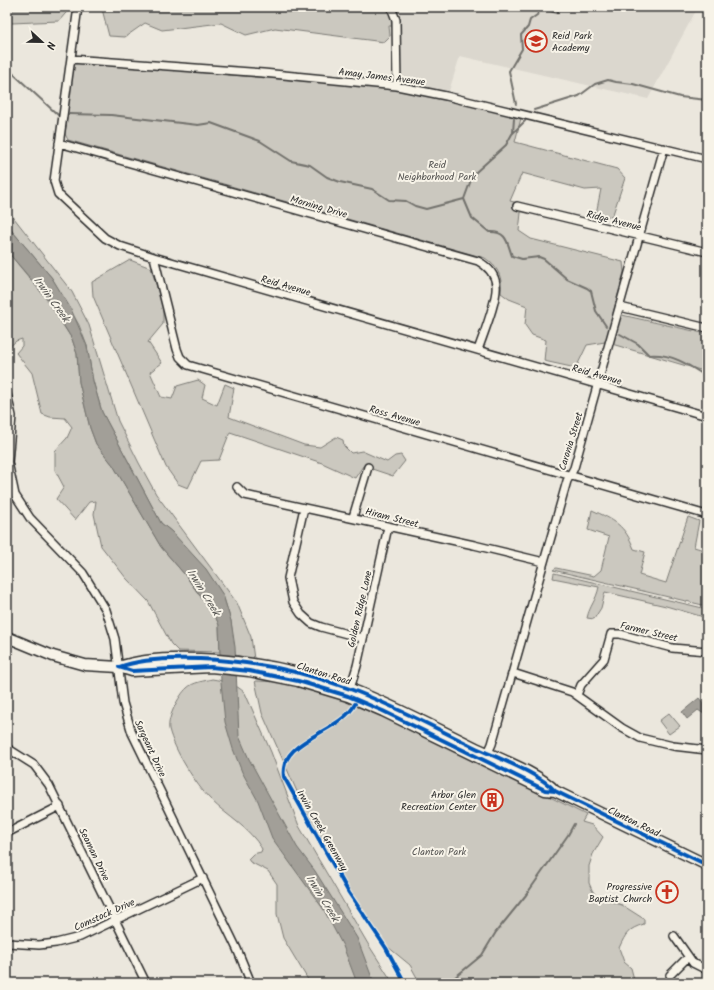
<svg xmlns="http://www.w3.org/2000/svg" width="714" height="990" viewBox="0 0 714 990" font-family="Kalam,sans-serif">
	<rect width="100%" height="100%" fill="#ebe7dd"/>
	<filter id="ink" filterUnits="userSpaceOnUse"><feTurbulence type="fractalNoise" baseFrequency=".025" numOctaves="2"/><feDisplacementMap in="SourceGraphic" scale="8" xChannelSelector="R" yChannelSelector="G"/><feConvolveMatrix kernelMatrix="1 2 1 2 8 2 1 2 1" color-interpolation-filters="sRGB"/></filter>
	<g filter="url(#ink)">
		<path fill="#dbd7ce" d="M 389,7 L 698,7 L 648,99 L 460,56 L 449,91 L 391,81 L 392,26 Z"/>
		<path fill="#cbc8bf" stroke="#7b7a75" d="M 7,7 L 71,7 L 59,21 L 12,23 L 7,19 Z
			M 88,7 L 389,7 L 392,26 L 389,26 L 390,36 L 384,42 L 275,28 L 246,35 L 221,23 L 162,30 L 145,23 L 125,37 L 109,36 L 102,9 Z
			M 74,62 L 389,88 L 446,99 L 521,118 L 515,142 L 617,169 L 625,178 L 612,217 L 596,214 L 601,189 L 585,190 L 522,173 L 510,201 L 518,203 L 516,210 L 521,213 L 519,231 L 531,239 L 623,262 L 624,272 L 613,313 L 707,334 L 707,372 L 605,342 L 587,345 L 576,368 L 544,361 L 546,340 L 532,335 L 525,325 L 527,306 L 509,299 L 501,293 C 503,277 498,267 485,258 L 68,140 L 65,134 Z
			M 7,209 L 72,292 L 89,325 L 118,421 L 139,463 L 156,494 L 237,603 L 251,637 L 254,659 L 235,655 L 231,621 L 223,595 L 172,532 L 161,523 L 102,412 L 93,381 L 87,346 L 79,325 L 52,278 L 7,225 Z
			M 7,251 L 45,297 L 72,339 L 77,354 L 79,382 L 90,428 L 96,444 L 113,465 L 161,547 L 185,575 L 216,618 L 219,625 L 220,652 L 178,651 L 171,644 L 148,601 L 126,578 L 101,546 L 94,514 L 96,501 L 89,502 L 75,520 L 56,499 L 64,487 L 55,470 L 55,451 L 67,438 L 72,427 L 65,418 L 50,417 L 42,414 L 32,373 L 16,353 L 22,346 L 22,339 L 16,341 L 7,349 Z
			M 130,260 L 151,268 L 163,306 L 163,324 L 148,342 L 162,363 L 150,372 L 161,397 L 172,399 L 177,386 L 198,380 L 205,385 L 202,398 L 217,405 L 225,384 L 234,388 L 229,417 L 304,445 L 320,447 L 336,437 L 343,440 L 344,446 L 351,453 L 362,451 L 387,462 L 395,456 L 401,455 L 405,461 L 393,476 L 363,466 L 355,478 L 322,463 L 230,432 L 219,460 L 201,461 L 188,488 L 178,484 L 166,467 L 93,296 L 92,282 Z
			M 592,510 C 614,520 625,525 634,549 L 645,552 L 639,575 L 666,583 L 688,517 L 699,521 L 694,547 L 707,551 L 707,606 L 553,570 L 556,568 L 594,576 L 601,570 L 609,537 L 588,530 Z
			M 554,573 L 707,609 L 707,618 L 666,606 L 605,592 L 601,608 L 594,619 L 587,618 C 590,605 596,601 599,587 L 553,578 Z
			M 212,679 C 225,681 236,684 245,693 L 271,752 L 299,826 L 368,944 L 393,983 L 310,983 L 283,938 L 277,914 L 277,884 L 268,871 L 250,862 L 248,859 L 253,854 L 261,852 L 262,849 C 249,827 228,817 211,800 C 196,785 174,750 169,729 C 167,718 179,695 187,688 C 193,682 205,681 212,679 Z
			M 255,681 L 288,682 L 352,702 L 502,773 L 586,815 L 582,822 L 592,825 L 603,837 L 593,854 L 589,866 L 589,883 L 592,890 L 597,897 L 622,905 L 644,919 L 644,924 C 628,929 626,933 619,948 L 624,962 L 631,968 L 635,983 L 420,983 L 410,965 L 382,942 L 319,841 L 262,713 Z
			M 669,713 L 680,726 L 669,734 L 659,721 Z"/>
		<path fill="#a29f98" stroke="#72716c" d="M 7,225 L 52,278 L 71,309 L 87,346 L 93,381 L 102,412 L 161,523 L 172,532 L 206,569 L 223,595 L 231,621 L 235,647 L 239,736 L 249,759 L 297,847 L 315,871 L 357,938 L 374,983 L 357,983 L 343,946 L 324,910 L 272,838 L 258,801 L 242,772 L 233,749 L 225,722 L 221,682 L 219,625 L 216,618 L 185,575 L 161,547 L 113,465 L 96,444 L 90,428 L 79,382 L 77,354 L 72,339 L 46,297 L 7,251 Z
			M 699,698 L 707,708 L 707,711 L 704,714 L 698,710 L 687,719 L 682,712 Z"/>
		<g fill="none" stroke-linecap="round" stroke-linejoin="round">
			<path stroke="#72716c" stroke-width="2" d="M 7,68 L 58,115
				M 516,104 L 509,71 L 522,49 L 521,35 L 528,27 L 530,20 L 537,15 L 541,8 L 557,13 L 560,7
				M 534,110 L 579,96 L 595,84 L 608,80 L 616,82 L 633,84 L 680,97 L 707,100
				M 69,114 L 111,115 L 198,125 L 211,123 L 260,141 L 291,161 L 310,165 L 327,177 L 340,182 L 372,189 L 389,200 L 406,201 L 415,206 L 426,209 L 464,199
				M 525,121 L 512,134 L 506,145 L 476,172 L 471,180 L 464,199 L 472,218 L 489,232 C 507,231 507,242 512,256 L 522,259 L 539,257 L 544,259 L 567,279 L 587,288 L 591,291 L 596,311 L 606,326
				M 513,132 L 514,119
				M 620,334 L 638,344 L 649,355 C 672,353 689,365 707,377
				M 448,983 L 482,955 L 496,932 L 526,895 L 568,835 L 574,824"/>
			<g stroke="#2b2b2b" stroke-width="10">
				<path id="street" d="M 78,7 L 54,181 L 58,194 L 105,238 L 120,246 L 154,257 L 707,416
					M 391,7 L 396,20 L 397,86
					M 71,59 L 263,73 L 397,86 L 446,96 L 707,159
					M 59,143 L 478,261 C 487,266 495,274 496,285 C 498,299 483,335 478,350
					M 517,206 L 707,252
					M 154,257 L 177,349 L 180,357 L 188,365 L 707,515
					M 620,307 L 707,328
					M 7,394 L 12,416 L 8,462 L 15,495 L 30,518 L 83,573 L 106,610 L 115,639 L 123,703 L 132,733 L 237,949 L 251,983
					M 237,487 L 245,495 L 474,545 L 544,562
					M 304,508 L 288,578 L 293,602 L 301,614 L 311,623 L 321,627 L 362,638
					M 353,517 L 368,467
					M 513,673 L 572,692 L 622,728 L 640,738 L 673,746 L 707,750
					M 349,692 L 357,666 L 388,527
					M 577,695 L 581,685 L 604,659 L 611,634 L 620,634 L 672,648 L 707,651
					M 7,748 L 34,765 L 49,785 L 146,983
					M 486,757 L 492,744 L 567,481 L 574,468 L 664,148
					M 7,833 L 60,806
					M 674,936 L 693,963 L 707,970
					M 7,943 L 39,945 L 56,943 L 80,937 L 203,878
					M 670,975 L 688,957"/>
			</g>
			<g stroke="#2b2b2b" stroke-width="13">
				<path id="secondary" d="M 7,637 L 53,656 L 85,665 L 119,667 L 132,671 L 211,667 L 249,671 L 298,681 L 348,696 L 383,711 L 545,790 L 555,791
					M 119,667 C 143,658 174,658 200,659 C 251,661 302,671 350,689 C 393,705 433,727 474,747 C 497,758 539,773 555,791 L 707,865"/>
			</g>
			<use href="#street" stroke="#f7f3e8" stroke-width="7"/>
			<use href="#secondary" stroke="#f7f3e8" stroke-width="10"/>
			<g stroke="#f7f3e8" stroke-width="6">
				<path id="cycleway" d="M 119,667 C 143,658 174,658 200,659 C 251,661 302,671 350,689 C 393,705 433,727 474,747 C 497,758 539,773 555,791 L 707,865
					M 119,667 L 132,671 L 211,667 L 249,671 L 298,681 L 348,696 L 383,711 L 545,790 L 555,791
					M 355,704 C 341,733 278,739 284,777 L 349,893 L 386,948 L 405,983"/>
			</g>
			<use href="#cycleway" stroke="#0057b8" stroke-width="4"/>
		</g>
	</g>
	<defs>
		<g id="school-ring" transform="scale(1.15)"><circle r="9.5" fill="#f7f3e8" stroke="#c8321e" stroke-width="1.5"/><path d="M0-5L7-2L0 1L-7-2ZM-4 1L0 2.5L4 1V4Q0 6-4 4Z" fill="#c8321e"/></g>
		<g id="building-ring" transform="scale(1.15)"><circle r="9.5" fill="#f7f3e8" stroke="#c8321e" stroke-width="1.5"/><path d="M-4-6H4V6H1V3H-1V6H-4ZM-2.5-4.3h1.7v1.8h-1.7ZM.8-4.3h1.7v1.8H.8ZM-2.5-1h1.7V.8h-1.7ZM.8-1h1.7V.8H.8Z" fill="#c8321e"/></g>
		<g id="church-ring" transform="scale(1.15)"><circle r="9.5" fill="#f7f3e8" stroke="#c8321e" stroke-width="1.5"/><path d="M-1.2-6h2.4v3.5h3.3v2.4h-3.3V6h-2.4V-.1h-3.3v-2.4h3.3Z" fill="#c8321e"/></g>
	</defs>
	<g fill-rule="evenodd">
		<use href="#school-ring" x="536" y="41"/>
		<use href="#building-ring" x="492" y="800"/>
		<use href="#church-ring" x="667" y="892"/>
	</g>
	<g text-anchor="middle" stroke-width="4" stroke-linejoin="round" paint-order="stroke">
		<g font-size="10" fill="#2b2b2b" stroke="#f7f3e8" text-anchor="end">
			<text x="552" y="39" text-anchor="start">Reid Park<tspan x="552" dy="12">Academy</tspan></text>
			<text x="476" y="798">Arbor Glen<tspan x="476" dy="12">Recreation Center</tspan></text>
			<text x="652" y="890">Progressive<tspan x="652" dy="12">Baptist Church</tspan></text>
		</g>
		<g font-size="10" fill="#2b2b2b" stroke="#f7f3e8">
			<text transform="translate(382 76) rotate(7)" y="4">Amay James Avenue</text>
			<text transform="translate(319 206) rotate(16)" y="4">Morning Drive</text>
			<text transform="translate(614 220) rotate(14)" y="4">Ridge Avenue</text>
			<text transform="translate(286 285) rotate(16)" y="4">Reid Avenue</text>
			<text transform="translate(597 374) rotate(16)" y="4">Reid Avenue</text>
			<text transform="translate(395 415) rotate(16)" y="4">Ross Avenue</text>
			<text transform="translate(570 441) rotate(-73)" y="4">Caronia Street</text>
			<text transform="translate(392 517) rotate(14)" y="4">Hiram Street</text>
			<text transform="translate(359 609) rotate(-77)" y="4">Golden Ridge Lane</text>
			<text transform="translate(649 631) rotate(13)" y="4">Farmer Street</text>
			<text transform="translate(324 673) rotate(17)" y="4">Clanton Road</text>
			<text transform="translate(151 748) rotate(65)" y="4">Sargeant Drive</text>
			<text transform="translate(634 821) rotate(26)" y="4">Clanton Road</text>
			<text transform="translate(323 830) rotate(60)" y="4">Irwin Creek Greenway</text>
			<text transform="translate(95 854) rotate(64)" y="4">Seaman Drive</text>
			<text transform="translate(104 914) rotate(-24)" y="4">Comstock Drive</text>
		</g>
		<g font-size="10" fill="#535250" stroke="#f7f3e8">
			<text x="437" y="168">Reid<tspan x="437" dy="12">Neighborhood Park</tspan></text>
			<text x="439" y="855">Clanton Park</text>
		</g>
		<g font-size="11" font-style="italic" fill="#555451" stroke="#f7f3e8">
			<text transform="translate(52 299) rotate(54)" y="4">Irwin Creek</text>
			<text transform="translate(204 592) rotate(58)" y="4">Irwin Creek</text>
			<text transform="translate(323 898) rotate(58)" y="4">Irwin Creek</text>
		</g>
	</g>
	<rect width="714" height="990" fill="none" stroke="#f7f3e8" stroke-width="24"/>
	<rect x="12" y="12" width="690" height="966" fill="none" stroke="#2b2b2b" stroke-width="1.5" filter="url(#ink)"/>
	<g transform="translate(42 42) rotate(112)" stroke="#f7f3e8" stroke-width="3" paint-order="stroke">
	<path d="M0-3L7 15L0 10L-7 15Z" fill="#2b2b2b"/>
	<text y="-6" font-size="11" font-weight="bold" text-anchor="middle" fill="#2b2b2b">N</text>
	</g>
</svg>
